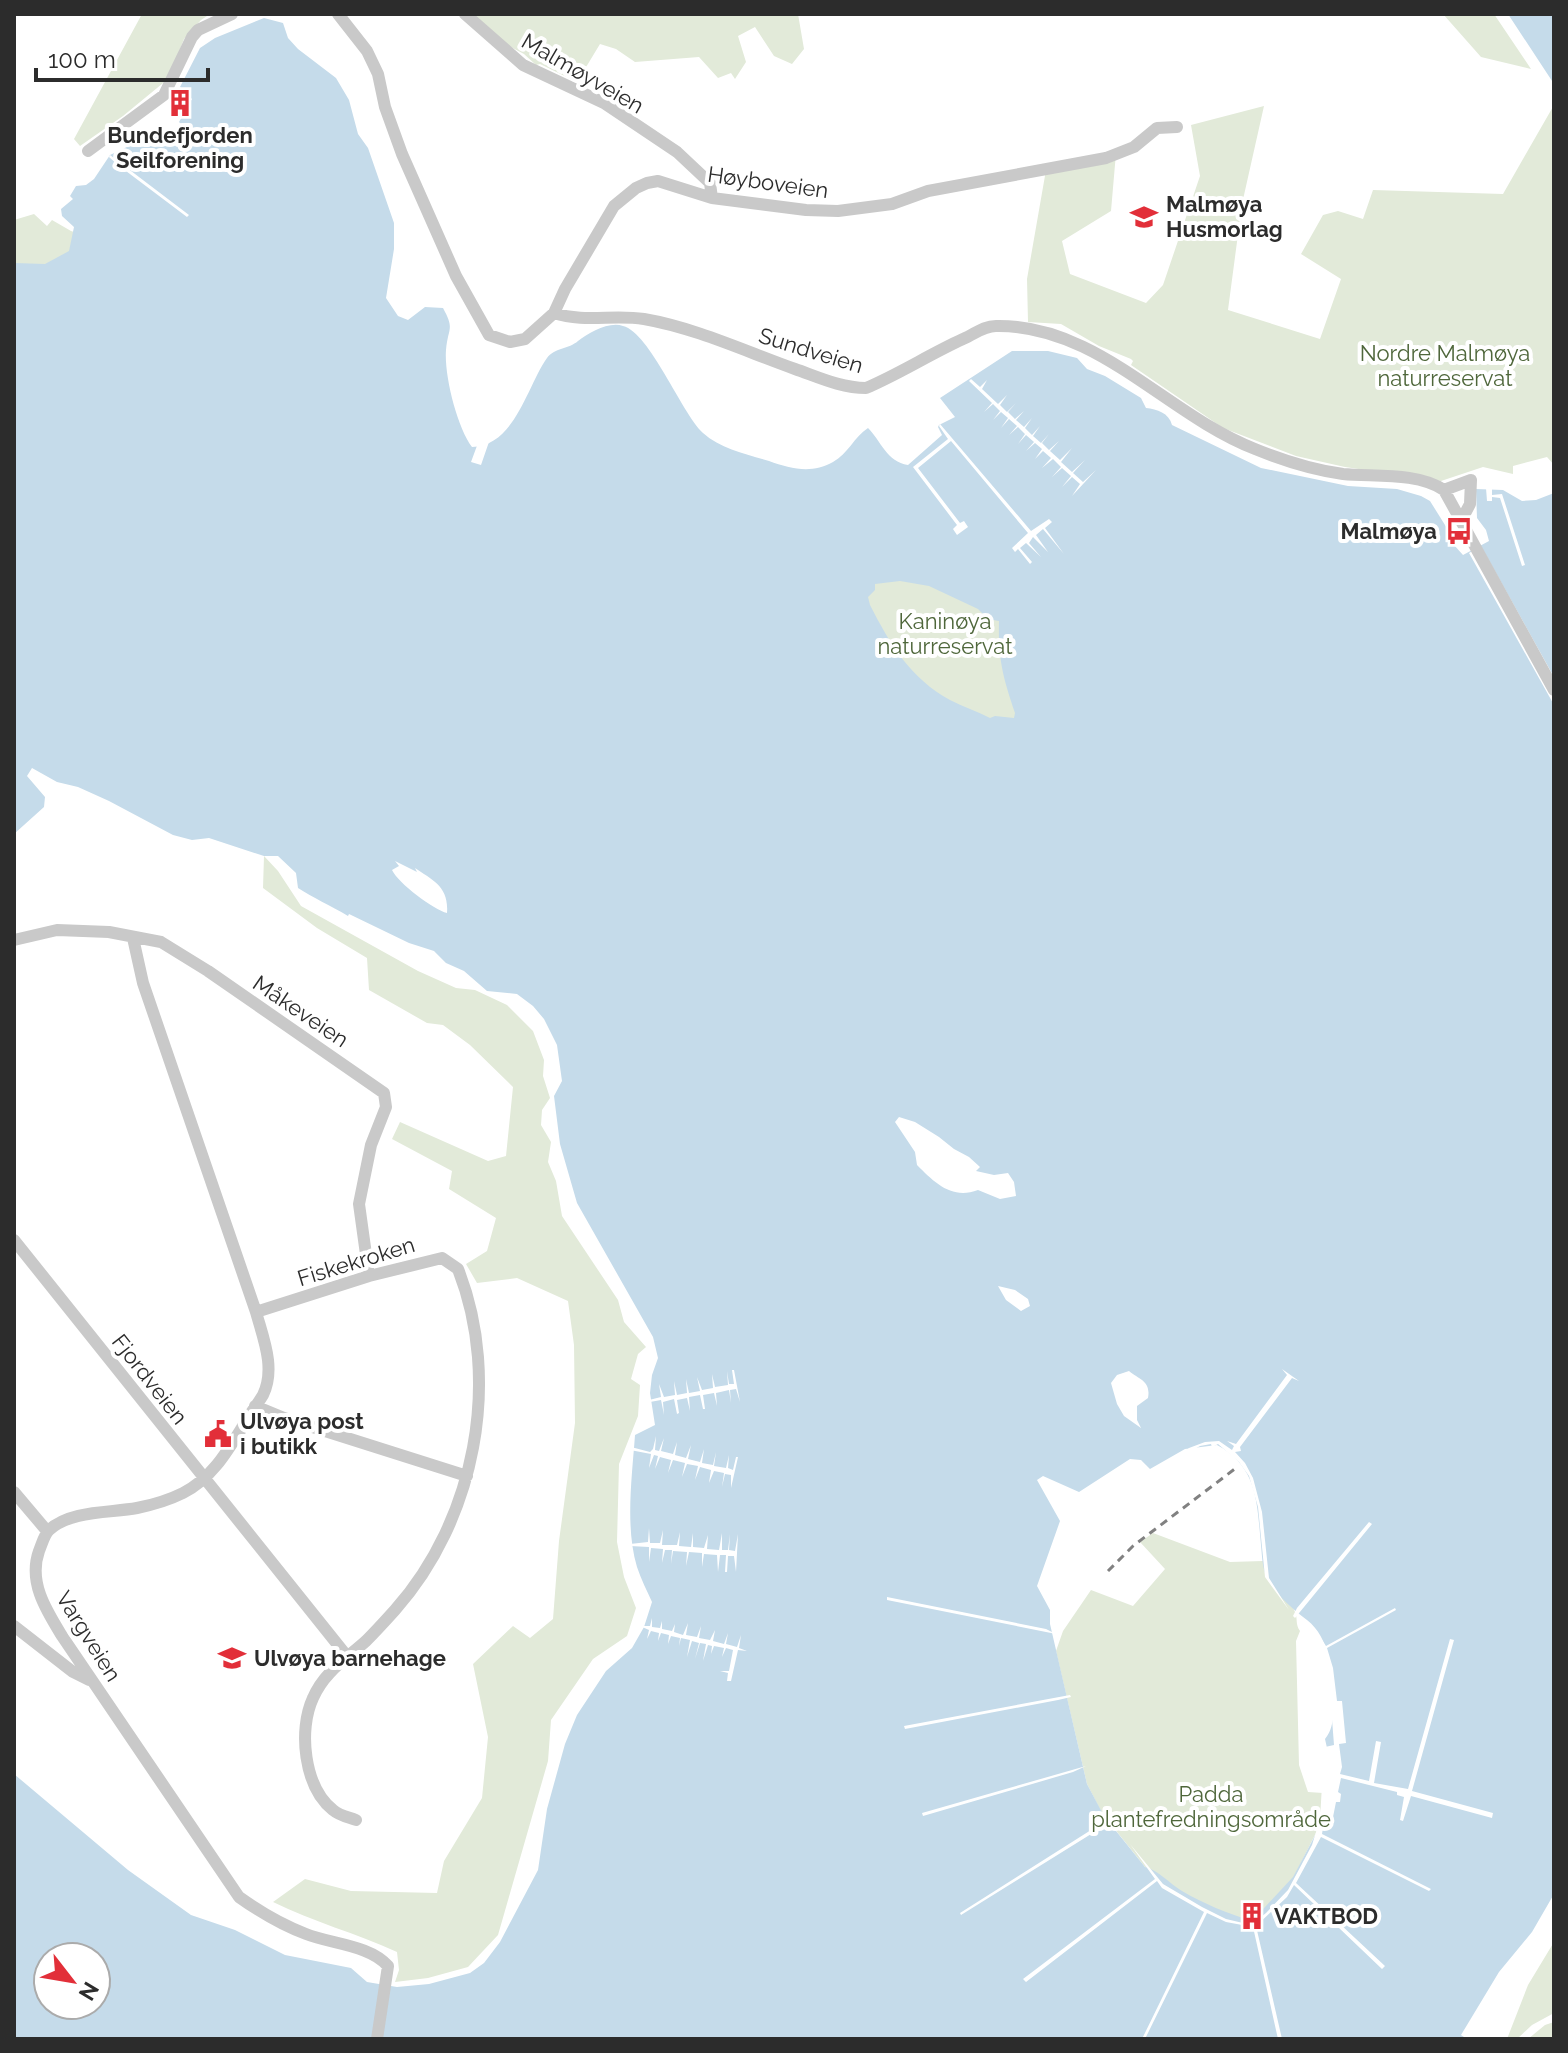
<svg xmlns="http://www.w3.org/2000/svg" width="1568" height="2053" viewBox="0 0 1568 2053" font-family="Raleway,sans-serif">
	<rect width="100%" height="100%" fill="#fff"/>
	<path fill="#e2ead9" d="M 142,14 L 210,14 L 201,20 L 184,39 L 168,79 L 123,116 L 80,146 L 74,139 Z
		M 471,14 L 798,14 L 804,49 L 792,64 L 774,56 L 755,27 L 738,36 L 746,62 L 735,79 L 731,73 L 718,78 L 699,57 L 635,62 L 616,49 L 600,44 L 577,82 L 540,64 L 536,65 L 524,54 L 503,43 Z
		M 1443,14 L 1494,14 L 1531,69 L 1481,57 Z
		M 1554,105 L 1554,465 L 1547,457 L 1513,466 L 1513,474 L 1483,467 L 1441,481 L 1345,467 L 1296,456 L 1223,428 L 1131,365 L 1133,361 L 1131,359 L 1099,346 L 1061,324 L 1028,322 L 1027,279 L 1046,170 L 1116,153 L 1111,211 L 1062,241 L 1070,274 L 1146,303 L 1163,285 L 1200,176 L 1191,125 L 1264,106 L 1242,204 L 1228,310 L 1320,339 L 1341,279 L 1301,254 L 1323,215 L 1338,211 L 1363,219 L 1373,190 L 1503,194 Z
		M 34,214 L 47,226 L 52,220 L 71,231 L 157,259 L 14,349 L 14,220 Z
		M 894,495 L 1095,723 L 885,758 L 845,503 Z
		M 264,856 L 278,871 L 301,906 L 418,971 L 456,988 L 475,990 L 507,1005 L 533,1031 L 544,1060 L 543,1076 L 550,1098 L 542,1110 L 541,1125 L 551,1142 L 548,1162 L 556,1181 L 562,1216 L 618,1300 L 624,1322 L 646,1347 L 638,1354 L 631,1379 L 640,1385 L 638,1416 L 619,1464 L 617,1542 L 624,1577 L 636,1608 L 627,1636 L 593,1659 L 551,1720 L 548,1761 L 498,1935 L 468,1967 L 428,1978 L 395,1982 L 399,1970 L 397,1952 C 356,1933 313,1922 273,1902 L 305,1879 L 351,1891 L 437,1893 L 444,1861 L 482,1798 L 488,1737 L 473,1664 L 513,1626 L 530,1638 L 553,1619 L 559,1541 L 575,1423 L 574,1345 L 568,1301 L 517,1278 L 477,1283 L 466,1264 L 487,1251 L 496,1218 L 449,1189 L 452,1171 L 392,1139 L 400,1122 L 488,1161 L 506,1156 L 513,1087 L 470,1045 L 443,1025 L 427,1023 L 369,990 L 367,958 L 317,928 L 263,888 Z
		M 1153,1533 L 1230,1562 L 1263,1561 C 1268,1585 1288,1592 1295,1612 C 1298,1619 1295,1624 1300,1631 L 1296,1641 L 1299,1765 L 1308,1792 L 1323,1793 L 1318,1829 L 1287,1890 L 1265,1914 L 1253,1922 L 1198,1908 L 1145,1867 L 1102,1813 L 1087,1784 L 1056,1651 L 1063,1631 L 1091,1590 L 1133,1606 L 1165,1569 L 1140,1542 Z
		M 1554,1942 L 1554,2013 L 1532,2025 L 1517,2039 L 1507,2039 L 1528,1985 Z
		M 1554,2022 L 1554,2039 L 1528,2039 L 1545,2025 Z"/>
	<path fill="#c5dbea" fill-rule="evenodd" d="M 1508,14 L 1554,14 L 1554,84 Z
		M 264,18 L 283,23 L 288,38 L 298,49 L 336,78 L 349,100 L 358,134 L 368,148 L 394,223 L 394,249 L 386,298 L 398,316 L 408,320 L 425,307 L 443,308 C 455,330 448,327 446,350 C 444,375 457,427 472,447 C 515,446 527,386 547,358 C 554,348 569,349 578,341 C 589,333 609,321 623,326 C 650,333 681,412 703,433 C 721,449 746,454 769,461 C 791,469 812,474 833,462 C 848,454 854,437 868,428 C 881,441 887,462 908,465 L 942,435 L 938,427 L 939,425 L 955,417 L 940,398 L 1012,351 L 1048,351 L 1077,358 L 1087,369 L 1105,376 L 1141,398 L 1146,408 C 1157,409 1169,413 1172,425 L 1261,468 L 1348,486 L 1397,489 L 1421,496 L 1430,501 L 1450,533 L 1454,545 L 1463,555 L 1489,541 L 1486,530 L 1477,518 L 1476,489 L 1503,490 L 1522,501 L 1536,500 L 1554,493 L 1554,1894 L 1532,1932 L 1499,1972 L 1461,2035 L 1467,2039 L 14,2039 L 14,1774 L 128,1870 L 191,1915 L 235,1930 L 285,1955 L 351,1968 L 367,1982 L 397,1987 L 429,1984 L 470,1973 L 484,1963 L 500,1942 L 538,1870 L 547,1809 L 565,1744 L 577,1715 L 606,1671 L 632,1648 L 644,1627 L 652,1602 C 647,1591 641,1579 637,1567 C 625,1527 632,1477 635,1435 L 655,1425 L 650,1393 L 652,1375 L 658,1358 L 653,1337 L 577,1203 L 560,1144 L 554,1096 L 562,1081 L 557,1045 L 544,1019 L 533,1006 L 517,994 L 487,991 L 464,971 L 446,963 L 434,951 L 409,943 L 349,914 L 348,916 C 330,905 313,898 298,888 L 296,873 L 278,856 L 264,856 L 209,838 L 192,840 L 173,835 L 109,801 L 78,787 L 57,782 L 32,768 L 27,776 L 45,797 L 44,807 L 14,834 L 14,263 L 45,264 L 69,251 L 74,227 L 62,216 L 61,209 L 73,199 L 70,196 L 76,186 L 86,185 L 94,179 L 110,155 L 150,136 L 162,137 L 175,128 L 178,130 L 182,125 L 179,122 L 192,99 L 180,87 L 200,48 L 215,38 ZM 900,581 L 929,586 L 978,609 L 988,619 L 999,621 C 998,660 1003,677 1015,713 L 1014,718 L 995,716 L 990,718 C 977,711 963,707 950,700 C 910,678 890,644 870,605 L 868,597 L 875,590 L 875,584 ZM 395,861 L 417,872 L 415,868 C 432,880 449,886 447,913 C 434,910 398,883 392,870 L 399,866 ZM 899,1117 L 915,1122 L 939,1137 L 954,1149 L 969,1157 L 980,1167 L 976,1171 L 994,1175 L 1008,1173 L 1014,1182 L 1016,1196 L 1000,1199 L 978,1190 C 952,1200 935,1183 917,1165 L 915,1152 L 895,1122 ZM 998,1286 L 1015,1290 L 1028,1299 L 1030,1306 L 1021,1311 L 1006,1300 ZM 1129,1371 C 1140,1380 1151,1381 1148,1398 L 1137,1406 L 1137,1420 L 1141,1428 L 1124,1416 L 1117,1404 L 1111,1383 L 1117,1375 ZM 1217,1445 C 1258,1467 1257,1503 1261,1545 C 1262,1554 1262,1566 1266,1575 C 1274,1593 1292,1609 1307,1620 C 1330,1638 1332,1671 1332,1698 C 1333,1714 1335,1726 1325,1739 L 1331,1766 L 1320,1826 L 1293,1877 L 1252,1921 C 1227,1913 1204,1904 1182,1891 C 1170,1884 1158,1870 1145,1867 L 1104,1816 L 1087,1784 L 1050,1624 L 1050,1610 L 1037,1586 L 1060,1521 L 1037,1480 L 1043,1476 L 1079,1492 L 1130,1459 L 1141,1460 L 1150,1469 L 1185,1449 ZM 48,1957 L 96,1957 L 96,2005 L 48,2005 Z"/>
	<path fill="#fff" d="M 110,155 L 189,215 L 187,217 L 118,165 L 109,157 Z
		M 971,379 L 980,387 L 987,380 L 982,389 L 998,404 L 1007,395 L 1000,405 L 1007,412 L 1016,403 L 1008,412 L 1015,419 L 1024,411 L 1016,420 L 1024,427 L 1032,418 L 1025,428 L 1032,435 L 1040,426 L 1033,436 L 1041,443 L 1049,434 L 1042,443 L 1049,450 L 1059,441 L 1050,451 L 1060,460 L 1072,448 L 1061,462 L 1072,472 L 1085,460 L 1073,473 L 1083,482 L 1096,470 L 1072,496 L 1080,484 L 1072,477 L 1062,487 L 1071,476 L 1062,468 L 1052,477 L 1061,467 L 1053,459 L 1042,468 L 1051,458 L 1043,451 L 1035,459 L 1042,449 L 1035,443 L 1026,451 L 1034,442 L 1026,435 L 1018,444 L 1025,434 L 1018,427 L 1009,435 L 1017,426 L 1009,419 L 1001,428 L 1008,418 L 1001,412 L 993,420 L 1000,411 L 993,404 L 984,412 L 992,403 L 969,381 Z
		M 940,424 L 1031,531 L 1049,519 L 1052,522 L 1045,528 L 1064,554 L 1043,529 L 1036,535 L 1048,552 L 1033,537 L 1029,543 L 1041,557 L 1026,543 L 1020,548 L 1032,562 L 1030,564 L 1018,549 L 1015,552 L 1012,548 L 1028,533 L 951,441 L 918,468 L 960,523 L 964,521 L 968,527 L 957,535 L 953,529 L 957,525 L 913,467 L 948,439 L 939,426 Z
		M 490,439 L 481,465 L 471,462 L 478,443 Z
		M 1486,488 L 1492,488 L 1492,495 L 1502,494 L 1525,565 L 1522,566 L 1500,498 L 1492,497 L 1492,501 L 1487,501 Z
		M 1481,546 L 1554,677 L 1554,705 L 1469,553 Z
		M 1282,1369 L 1299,1381 L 1292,1378 L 1240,1447 L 1241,1451 L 1235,1452 L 1245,1463 L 1253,1478 L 1262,1512 L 1269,1578 L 1289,1610 L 1265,1577 L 1258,1507 L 1249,1476 L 1239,1462 L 1218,1444 L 1212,1447 L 1211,1444 L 1200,1446 L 1177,1459 L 1189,1448 L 1205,1442 L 1219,1441 L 1232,1450 L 1234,1446 L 1227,1441 L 1236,1444 L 1287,1375 Z
		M 732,1370 L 734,1370 L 740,1402 L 736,1389 L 730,1390 L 731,1403 L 729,1390 L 716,1393 L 717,1406 L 714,1393 L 703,1395 L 705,1409 L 703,1409 L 700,1395 L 689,1397 L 690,1411 L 687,1398 L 677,1400 L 679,1413 L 677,1414 L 674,1399 L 663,1402 L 664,1415 L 661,1400 L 650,1402 L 649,1400 L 661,1397 L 659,1384 L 664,1397 L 675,1395 L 674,1381 L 677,1395 L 687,1393 L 686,1379 L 689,1393 L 700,1391 L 697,1377 L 702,1390 L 713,1388 L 712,1374 L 715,1387 L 728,1385 L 727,1371 L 729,1384 L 734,1384 Z
		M 656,1436 L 655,1450 L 659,1451 L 664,1438 L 661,1451 L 673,1454 L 677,1442 L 675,1455 L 686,1458 L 691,1445 L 688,1459 L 700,1462 L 704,1449 L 702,1463 L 713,1465 L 716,1452 L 714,1466 L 726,1468 L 729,1455 L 728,1468 L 733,1470 L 736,1457 L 738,1457 L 731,1488 L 731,1475 L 725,1474 L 722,1487 L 724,1473 L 714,1471 L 709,1483 L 711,1470 L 700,1467 L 695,1480 L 698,1466 L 687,1464 L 682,1477 L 685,1463 L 673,1460 L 668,1473 L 671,1460 L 660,1457 L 655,1469 L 658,1456 L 654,1455 L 649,1468 L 651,1454 L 630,1450 L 631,1447 L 650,1452 L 653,1449 Z
		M 1369,1522 L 1372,1524 L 1295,1618 L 1293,1616 L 1297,1608 Z
		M 649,1528 L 650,1543 L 660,1543 L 663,1530 L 662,1545 L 677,1545 L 680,1532 L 679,1546 L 691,1547 L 693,1533 L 693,1547 L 704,1548 L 708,1535 L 707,1549 L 719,1550 L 722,1533 L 722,1550 L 728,1550 L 730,1534 L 729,1550 L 735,1551 L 738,1534 L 736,1572 L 734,1556 L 728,1556 L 727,1572 L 725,1572 L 726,1555 L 720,1555 L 718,1572 L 717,1555 L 704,1554 L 702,1567 L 702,1553 L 689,1552 L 686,1566 L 687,1552 L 673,1551 L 671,1564 L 672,1550 L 665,1550 L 662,1563 L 663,1549 L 651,1548 L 649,1562 L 649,1547 L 630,1546 L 630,1544 L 648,1542 Z
		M 887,1597 L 1046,1629 L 1056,1634 L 887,1600 Z
		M 1395,1608 L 1396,1610 L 1327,1648 L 1333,1668 L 1337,1701 L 1342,1701 L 1346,1743 L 1339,1744 L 1342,1767 L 1340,1774 L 1369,1781 L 1376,1741 L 1381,1742 L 1374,1783 L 1408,1789 L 1450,1639 L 1454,1640 L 1412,1791 L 1493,1813 L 1492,1818 L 1411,1796 L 1403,1821 L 1400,1820 L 1404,1797 L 1397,1795 L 1397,1792 L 1341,1778 L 1338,1792 L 1341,1794 L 1340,1802 L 1336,1802 L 1333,1817 L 1325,1815 L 1322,1834 L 1431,1889 L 1429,1891 L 1321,1837 L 1296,1883 L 1385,1966 L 1382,1969 L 1294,1885 L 1287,1897 L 1256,1926 L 1282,2039 L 1278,2039 L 1253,1927 L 1226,1922 L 1207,1913 L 1145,2039 L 1142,2039 L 1204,1912 L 1162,1888 L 1157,1881 L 1026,1982 L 1023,1979 L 1155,1879 L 1130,1844 L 1163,1884 L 1202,1907 L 1226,1919 L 1243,1923 L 1256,1921 L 1266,1913 L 1288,1890 L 1312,1845 L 1320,1819 L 1322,1785 L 1327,1772 L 1325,1747 L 1334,1745 L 1328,1667 L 1320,1642 L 1309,1628 L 1317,1632 L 1326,1646 Z
		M 652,1618 L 652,1627 L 660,1628 L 662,1621 L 662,1629 L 672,1631 L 675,1624 L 674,1632 L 683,1635 L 688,1623 L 686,1635 L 697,1637 L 701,1626 L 699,1638 L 710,1640 L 715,1630 L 713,1641 L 724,1644 L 728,1633 L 726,1644 L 737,1647 L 741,1635 L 739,1648 L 747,1651 L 738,1650 L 731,1681 L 727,1681 L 728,1673 L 720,1671 L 729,1671 L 733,1650 L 726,1648 L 722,1657 L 724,1648 L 714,1646 L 711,1654 L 712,1646 L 708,1645 L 703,1661 L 706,1644 L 700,1643 L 695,1659 L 699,1643 L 692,1641 L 687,1657 L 690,1640 L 681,1638 L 679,1646 L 680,1638 L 671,1636 L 668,1644 L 669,1635 L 661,1633 L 658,1641 L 659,1633 L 651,1631 L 647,1639 L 649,1630 L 640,1626 L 650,1626 Z
		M 1070,1695 L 1071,1697 L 1058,1700 L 905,1729 L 904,1726 Z
		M 1086,1766 L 1073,1772 L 923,1816 L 922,1813 Z
		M 1110,1818 L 1112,1821 L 961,1915 L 960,1913 Z"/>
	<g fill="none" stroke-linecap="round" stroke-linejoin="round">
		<path stroke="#c9c9c9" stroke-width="12" d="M 338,14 L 367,51 L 378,74 L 385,107 L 402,154 L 456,276 L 489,335 L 510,342 L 525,339 L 554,313 C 585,323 613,314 644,319 C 696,328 747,352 795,369 C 818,377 841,388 866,388 C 899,374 930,354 963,339 C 975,334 983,326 996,326 C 1097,324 1167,415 1255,449 C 1282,460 1314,470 1343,474 C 1374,477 1417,472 1444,490 L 1554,690
			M 465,14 L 523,65 L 604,103 L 677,152 L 710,183 L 712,198
			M 88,151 L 164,95 L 192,37 L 198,30 L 232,14
			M 554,313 L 565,289 L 614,206 L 636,188 L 647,183 L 658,181 L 712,198 L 806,210 L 838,211 L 892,204 L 928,191 L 1106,158 L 1134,147 L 1157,128 L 1177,127
			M 1444,490 L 1471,480 L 1470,504 L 1461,521
			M 133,938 L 143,983 L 256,1312 C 263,1338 276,1368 263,1395 C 257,1405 249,1415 243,1426 C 227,1452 211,1479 183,1493 C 169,1500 152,1505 137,1508 C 110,1513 71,1510 49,1530 C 44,1535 42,1544 39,1551 C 28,1582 46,1610 62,1636 L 239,1897 C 260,1912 282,1925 306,1934 C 331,1944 370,1945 388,1966 L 377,2039
			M 14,940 L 57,930 L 109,932 L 161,942 L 208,971 L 384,1093 L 386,1107 L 371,1145 L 359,1204 L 369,1276
			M 14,1240 L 346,1655
			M 256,1312 L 369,1276 L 442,1258 L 458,1269 C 502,1381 475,1520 395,1610 C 386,1620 376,1631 366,1641 C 346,1659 324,1672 313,1698 C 298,1730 304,1787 333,1810 C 340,1816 348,1817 356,1820
			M 255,1406 L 284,1418 L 467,1476
			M 14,1492 L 47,1531
			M 14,1626 L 73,1672 L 89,1680"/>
		<path stroke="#818181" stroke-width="3" stroke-dasharray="8 6" stroke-linecap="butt" d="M 1108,1571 L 1133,1546 L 1236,1468"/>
	</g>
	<defs>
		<g id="building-bare" transform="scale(2.16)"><path d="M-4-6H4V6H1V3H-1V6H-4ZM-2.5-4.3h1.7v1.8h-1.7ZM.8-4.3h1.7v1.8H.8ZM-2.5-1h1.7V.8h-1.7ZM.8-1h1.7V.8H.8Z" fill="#e22f39" stroke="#fff" stroke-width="2.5" paint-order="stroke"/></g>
		<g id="school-bare" transform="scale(2.16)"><path d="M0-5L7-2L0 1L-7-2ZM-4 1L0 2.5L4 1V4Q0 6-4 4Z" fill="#e22f39" stroke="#fff" stroke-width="2.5" paint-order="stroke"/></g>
		<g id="bus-bare" transform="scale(2.16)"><path d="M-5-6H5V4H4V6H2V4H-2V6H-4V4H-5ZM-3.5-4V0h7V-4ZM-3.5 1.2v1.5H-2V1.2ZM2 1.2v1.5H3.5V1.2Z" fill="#e22f39" stroke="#fff" stroke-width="2.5" paint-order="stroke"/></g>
		<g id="civic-bare" transform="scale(2.16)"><path d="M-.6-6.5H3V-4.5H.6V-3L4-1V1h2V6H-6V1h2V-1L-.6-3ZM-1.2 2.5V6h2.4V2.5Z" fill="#e22f39" stroke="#fff" stroke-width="2.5" paint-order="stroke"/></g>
	</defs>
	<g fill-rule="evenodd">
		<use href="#building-bare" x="180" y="103"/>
		<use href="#school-bare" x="1144" y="217"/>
		<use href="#bus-bare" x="1459" y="531"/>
		<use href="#civic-bare" x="218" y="1434"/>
		<use href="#school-bare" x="232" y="1658"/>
		<use href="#building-bare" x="1252" y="1916"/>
	</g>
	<g text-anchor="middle" stroke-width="8" stroke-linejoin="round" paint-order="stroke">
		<g font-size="22" fill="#2c2c2c" stroke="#fff">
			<text transform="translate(583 73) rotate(30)" y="8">Malmøyveien</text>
			<text transform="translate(768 182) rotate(8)" y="8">Høyboveien</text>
			<text transform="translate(811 350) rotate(17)" y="8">Sundveien</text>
			<text transform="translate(301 1011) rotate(34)" y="8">Måkeveien</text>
			<text transform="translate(356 1261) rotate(-17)" y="8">Fiskekroken</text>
			<text transform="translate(150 1379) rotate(52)" y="8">Fjordveien</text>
			<text transform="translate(89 1636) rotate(58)" y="8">Vargveien</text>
		</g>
		<g font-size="22" font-weight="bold" fill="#2c2c2c" stroke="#fff" text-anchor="start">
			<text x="180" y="143" text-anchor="middle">Bundefjorden<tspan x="180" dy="25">Seilforening</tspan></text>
			<text x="1166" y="212">Malmøya<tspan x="1166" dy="25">Husmorlag</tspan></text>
			<text x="1437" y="539" text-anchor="end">Malmøya</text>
			<text x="240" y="1429">Ulvøya post<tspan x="240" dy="25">i butikk</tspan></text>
			<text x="254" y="1666">Ulvøya barnehage</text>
			<text x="1274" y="1924">VAKTBOD</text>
		</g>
		<g font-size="22" fill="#4f673b" stroke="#fff">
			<text x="1445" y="361">Nordre Malmøya<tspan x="1445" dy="25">naturreservat</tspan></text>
			<text x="945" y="629">Kaninøya<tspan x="945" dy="25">naturreservat</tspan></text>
			<text x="1211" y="1802">Padda<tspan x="1211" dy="25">plantefredningsområde</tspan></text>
		</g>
	</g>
	<rect width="1568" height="2053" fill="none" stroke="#2c2c2c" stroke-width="32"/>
	<g transform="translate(72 1981) rotate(121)"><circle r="38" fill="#ffffff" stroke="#ababab" stroke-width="2"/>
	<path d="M0-6L14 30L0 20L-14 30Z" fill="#e22f39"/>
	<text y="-12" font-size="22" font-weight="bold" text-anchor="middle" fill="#2c2c2c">N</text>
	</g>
	<path d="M36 68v12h172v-12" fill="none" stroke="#2c2c2c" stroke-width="4"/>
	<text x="48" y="68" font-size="24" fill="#2c2c2c" stroke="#ffffff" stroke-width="6" paint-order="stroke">100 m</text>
</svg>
